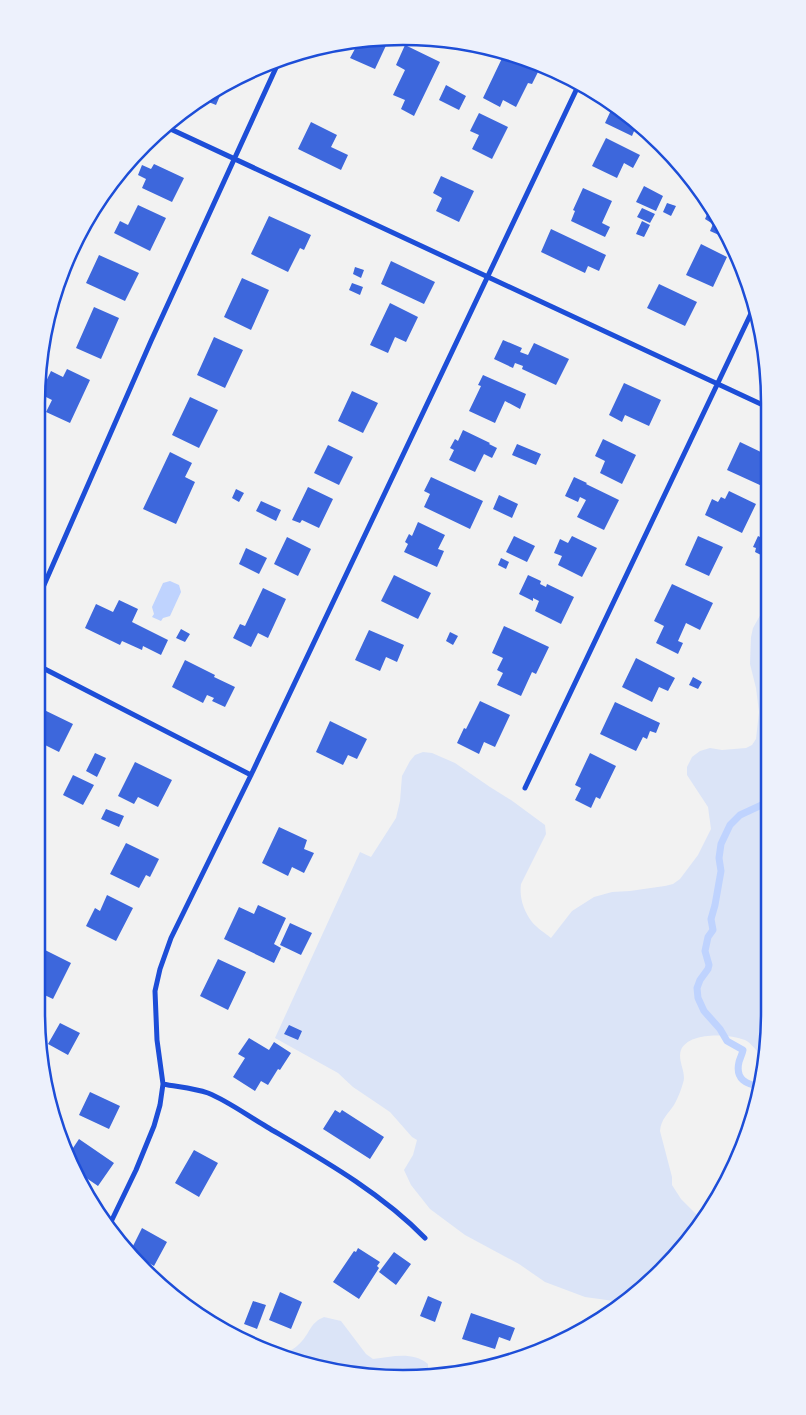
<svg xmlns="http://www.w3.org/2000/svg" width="806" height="1415" viewBox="0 0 806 1415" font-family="Mulish,sans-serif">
	<rect width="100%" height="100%" fill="#f2f2f2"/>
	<path fill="#dbe4f7" d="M 767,603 L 769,1036 L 766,1057 C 757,1054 753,1044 745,1040 C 730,1034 689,1031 681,1050 C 677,1061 687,1073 683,1083 C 681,1090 678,1098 674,1105 C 668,1114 661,1119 660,1131 L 672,1177 L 672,1185 L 681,1199 L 701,1219 L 645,1288 L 621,1302 L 585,1297 L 545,1282 L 519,1264 L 465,1235 L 430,1209 L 411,1185 L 404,1170 L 413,1155 L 417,1140 L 412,1137 L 390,1112 L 353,1087 L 338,1073 L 275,1038 L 360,852 L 371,857 L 396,818 L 400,801 L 402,776 L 410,761 L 415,755 L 423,752 L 432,753 L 455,763 L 490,787 L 511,800 L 545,825 L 546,834 L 521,884 C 519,898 524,911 532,922 C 537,928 545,933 551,938 L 572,911 L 594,897 L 612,892 L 630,891 L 665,886 L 673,884 L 680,879 L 698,855 L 711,829 L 708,807 L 687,775 L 687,767 L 692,757 L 700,751 L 710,748 L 722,750 L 746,748 L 752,745 L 756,739 L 759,712 L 756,688 L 750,664 L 751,637 L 753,628 Z
		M 324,1317 L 341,1321 L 366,1354 L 373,1359 C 392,1357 412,1351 428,1364 L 428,1372 L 424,1378 L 308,1366 L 281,1354 C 289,1352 296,1348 302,1341 C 311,1331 310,1323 324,1317 Z"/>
	<path fill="#bfd3fe" d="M 170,581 L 179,585 L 181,592 L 170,616 L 163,618 L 161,621 L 152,617 L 154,614 L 152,607 L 163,583 Z"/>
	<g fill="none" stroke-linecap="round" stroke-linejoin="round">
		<path stroke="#bfd3fe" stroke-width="7" d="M 761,1086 C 746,1085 735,1079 739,1062 C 740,1058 742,1055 743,1050 L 727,1041 L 720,1029 L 704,1011 L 698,998 L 697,988 L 700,980 L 708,969 L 709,965 L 705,951 L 708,937 L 713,930 L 711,919 L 715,905 L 721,871 L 719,858 L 721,844 L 730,825 L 740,815 L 768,802"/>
	</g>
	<path fill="#3d67dc" d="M 379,37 L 390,37 L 375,69 L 350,58 L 356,47 L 352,45 L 354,41 Z
		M 405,45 L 440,62 L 414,116 L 401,109 L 405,100 L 393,95 L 405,70 L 396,65 Z
		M 505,52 L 521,56 L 532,61 L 530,63 L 540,68 L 532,84 L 528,83 L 516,107 L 503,100 L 500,107 L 483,98 Z
		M 225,84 L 216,105 L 201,99 L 202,98 Z
		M 446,85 L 466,96 L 459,110 L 439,100 Z
		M 613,106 L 637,124 L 632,136 L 605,123 Z
		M 479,113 L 508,127 L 492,159 L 472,149 L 479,135 L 470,131 Z
		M 311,122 L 337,135 L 331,147 L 348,155 L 341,170 L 298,149 Z
		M 606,138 L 640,155 L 633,168 L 624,163 L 617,178 L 592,166 Z
		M 154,164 L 184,178 L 172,202 L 142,188 L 146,179 L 138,175 L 142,165 L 151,169 Z
		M 441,176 L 474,191 L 459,222 L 436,211 L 442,198 L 433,193 Z
		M 644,186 L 663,196 L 656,211 L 636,202 Z
		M 583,188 L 612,201 L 602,223 L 610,227 L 605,237 L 571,221 L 575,211 L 573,210 Z
		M 667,203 L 676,206 L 671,216 L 663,212 Z
		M 138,205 L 166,218 L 150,251 L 114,233 L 120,221 L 128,225 Z
		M 711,206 L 718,220 L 728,239 L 710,231 L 713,224 L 705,219 Z
		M 642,208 L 655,214 L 650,223 L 637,217 Z
		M 269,216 L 311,235 L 304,250 L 300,248 L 288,272 L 251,254 Z
		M 642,221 L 650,225 L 644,237 L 636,234 Z
		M 551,229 L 606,255 L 599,271 L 588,266 L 585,273 L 541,252 Z
		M 701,244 L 727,257 L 713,287 L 686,275 Z
		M 99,255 L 139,273 L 125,301 L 86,283 Z
		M 391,261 L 435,282 L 424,304 L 381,284 Z
		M 355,267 L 364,270 L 361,278 L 353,274 Z
		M 242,278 L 269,290 L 251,330 L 224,317 Z
		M 352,283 L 363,287 L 360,295 L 349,290 Z
		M 659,284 L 697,302 L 685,326 L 647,308 Z
		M 390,303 L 418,317 L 406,342 L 395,337 L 388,353 L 370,345 Z
		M 94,307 L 119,318 L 101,359 L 76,348 Z
		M 214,337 L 243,350 L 225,388 L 197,375 Z
		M 503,340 L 522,348 L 520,352 L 528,355 L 534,343 L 569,359 L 556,385 L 522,369 L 523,366 L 515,363 L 513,368 L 494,359 Z
		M 67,369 L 90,380 L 70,423 L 46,412 L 52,400 L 40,394 L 51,371 L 63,377 Z
		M 483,375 L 526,394 L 520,409 L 505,401 L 495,423 L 469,411 L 481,386 L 478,385 Z
		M 624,383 L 661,400 L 649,426 L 625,415 L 622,422 L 609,415 Z
		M 352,391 L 378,403 L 363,433 L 338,421 Z
		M 190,397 L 218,410 L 199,448 L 172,435 Z
		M 463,430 L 490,443 L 489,444 L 497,448 L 492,458 L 484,454 L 475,472 L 449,460 L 454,450 L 450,448 L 455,439 L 458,441 Z
		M 603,439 L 636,455 L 622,484 L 600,473 L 605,461 L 595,456 Z
		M 740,442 L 767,455 L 767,476 L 762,486 L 727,470 Z
		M 517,444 L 541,454 L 536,465 L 512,455 Z
		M 328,445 L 353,457 L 339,485 L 314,473 Z
		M 170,452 L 192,463 L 185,477 L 195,482 L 176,524 L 143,509 Z
		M 431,477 L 483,501 L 470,529 L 424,507 L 430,494 L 424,491 Z
		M 574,477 L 587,483 L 586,484 L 619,500 L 604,530 L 577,517 L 586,500 L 580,497 L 578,502 L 565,496 Z
		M 308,487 L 333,499 L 319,528 L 302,520 L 300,523 L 292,520 Z
		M 236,489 L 244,493 L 239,502 L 232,498 Z
		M 729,491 L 756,504 L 742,533 L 705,515 L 712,499 L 718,502 L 721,497 L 725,499 Z
		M 499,495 L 518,504 L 512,518 L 493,509 Z
		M 261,501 L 281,510 L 276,521 L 256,511 Z
		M 418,522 L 445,535 L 438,549 L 444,551 L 437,567 L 404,552 L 408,544 L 405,542 L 409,534 L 412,536 Z
		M 766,530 L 767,530 L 767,558 L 755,552 L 756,548 L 753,547 L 758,536 L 762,538 Z
		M 514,536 L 535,546 L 527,562 L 506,552 Z
		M 572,536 L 597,548 L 582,577 L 558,565 L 562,556 L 554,553 L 560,539 L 568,543 Z
		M 698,536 L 723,547 L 709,576 L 685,565 Z
		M 287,537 L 311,549 L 298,576 L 274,564 Z
		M 246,548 L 267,558 L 259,574 L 239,564 Z
		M 501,558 L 509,562 L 506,569 L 498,565 Z
		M 394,575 L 431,593 L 418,619 L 381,601 Z
		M 528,575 L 541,581 L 540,584 L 546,587 L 547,584 L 574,597 L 561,624 L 535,611 L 539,601 L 533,598 L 533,601 L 519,594 Z
		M 672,584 L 713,603 L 700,630 L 686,623 L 678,641 L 683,643 L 678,654 L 656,643 L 664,626 L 654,621 Z
		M 263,588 L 286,599 L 268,638 L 258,633 L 251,647 L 233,638 L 240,624 L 245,626 Z
		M 119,600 L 138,609 L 132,622 L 168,640 L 161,655 L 143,646 L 142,650 L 122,641 L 120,645 L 85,628 L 96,604 L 113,612 Z
		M 504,626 L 549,647 L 536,674 L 532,672 L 521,696 L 497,685 L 503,673 L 497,670 L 503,658 L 492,653 Z
		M 181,629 L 190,634 L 185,642 L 176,638 Z
		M 369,630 L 404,645 L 397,662 L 386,657 L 380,671 L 355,660 Z
		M 450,632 L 458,636 L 453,645 L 446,641 Z
		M 636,658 L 675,678 L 668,691 L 659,687 L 652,702 L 622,687 Z
		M 185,660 L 215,675 L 214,677 L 235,687 L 225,707 L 212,701 L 214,698 L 207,695 L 203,703 L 172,687 Z
		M 693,677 L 702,682 L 698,689 L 689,685 Z
		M 480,701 L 510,715 L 495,747 L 484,742 L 479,754 L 457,743 L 464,728 L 466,729 Z
		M 615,702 L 660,723 L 656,733 L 650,731 L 647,739 L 643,737 L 636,751 L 600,734 Z
		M 38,707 L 73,724 L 59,752 L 37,741 L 37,710 Z
		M 330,721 L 367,739 L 357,759 L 348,755 L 343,765 L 316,752 Z
		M 95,753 L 106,758 L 97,777 L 86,771 Z
		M 590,753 L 616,766 L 600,799 L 596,797 L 591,808 L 575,800 L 581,788 L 575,785 Z
		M 135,762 L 172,780 L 158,807 L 138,797 L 134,804 L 118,796 Z
		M 73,775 L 94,785 L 83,805 L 63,795 Z
		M 106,809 L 124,816 L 119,827 L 101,819 Z
		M 279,827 L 307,840 L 304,849 L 314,853 L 304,873 L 292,867 L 288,876 L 262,863 Z
		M 126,843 L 159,859 L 150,877 L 146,875 L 139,888 L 110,874 Z
		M 107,895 L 133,908 L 116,941 L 86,926 L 95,908 L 100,911 Z
		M 258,905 L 286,918 L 274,944 L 281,948 L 274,963 L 224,939 L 239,907 L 254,914 Z
		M 290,923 L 312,933 L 301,955 L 280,945 Z
		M 45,950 L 71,963 L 53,999 L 36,991 L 36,968 Z
		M 218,959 L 246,972 L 228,1010 L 200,996 Z
		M 60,1023 L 80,1033 L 68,1055 L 48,1044 Z
		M 289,1025 L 302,1031 L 298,1040 L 284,1034 Z
		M 249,1038 L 269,1050 L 274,1042 L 291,1053 L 280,1070 L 278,1069 L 268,1085 L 261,1081 L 255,1091 L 233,1077 L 245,1058 L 238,1054 Z
		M 90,1092 L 120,1106 L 109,1129 L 79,1115 Z
		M 335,1110 L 340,1113 L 342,1110 L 384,1137 L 370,1159 L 323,1129 Z
		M 79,1139 L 114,1163 L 98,1186 L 79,1173 L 69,1154 Z
		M 194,1150 L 218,1163 L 199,1197 L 175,1183 Z
		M 142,1228 L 167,1242 L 154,1266 L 130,1252 Z
		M 358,1248 L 380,1262 L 377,1266 L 379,1268 L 359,1299 L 333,1282 L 354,1251 L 356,1252 Z
		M 394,1252 L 411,1264 L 396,1285 L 379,1272 Z
		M 280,1292 L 302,1302 L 291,1329 L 269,1320 Z
		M 428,1296 L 442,1302 L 435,1322 L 420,1316 Z
		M 253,1301 L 266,1305 L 257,1329 L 244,1324 Z
		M 471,1313 L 515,1328 L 510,1341 L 499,1337 L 495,1349 L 462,1339 Z"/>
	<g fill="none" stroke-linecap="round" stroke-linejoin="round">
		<path stroke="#1d4ed8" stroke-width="5" d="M 164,126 L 767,407
			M 37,601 L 151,341 L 280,59
			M 37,665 L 251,775
			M 525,788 L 755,305
			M 163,1084 C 178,1087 193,1088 208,1093 C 228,1101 248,1116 267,1127 C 323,1160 380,1192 425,1238
			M 108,1228 L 136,1170 L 154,1126 L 160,1105 L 163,1084 L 157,1040 L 155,991 L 160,969 L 171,938 L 251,775 L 580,82"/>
	</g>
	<path d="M0 0H806V1415H0ZM403 45H403A358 358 0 0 1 761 403V1012A358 358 0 0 1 403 1370H403A358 358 0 0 1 45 1012V403A358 358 0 0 1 403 45Z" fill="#edf1fc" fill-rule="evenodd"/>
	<path fill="none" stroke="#1d4ed8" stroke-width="2.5" d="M403 45H403A358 358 0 0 1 761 403V1012A358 358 0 0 1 403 1370H403A358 358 0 0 1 45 1012V403A358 358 0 0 1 403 45Z"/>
</svg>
